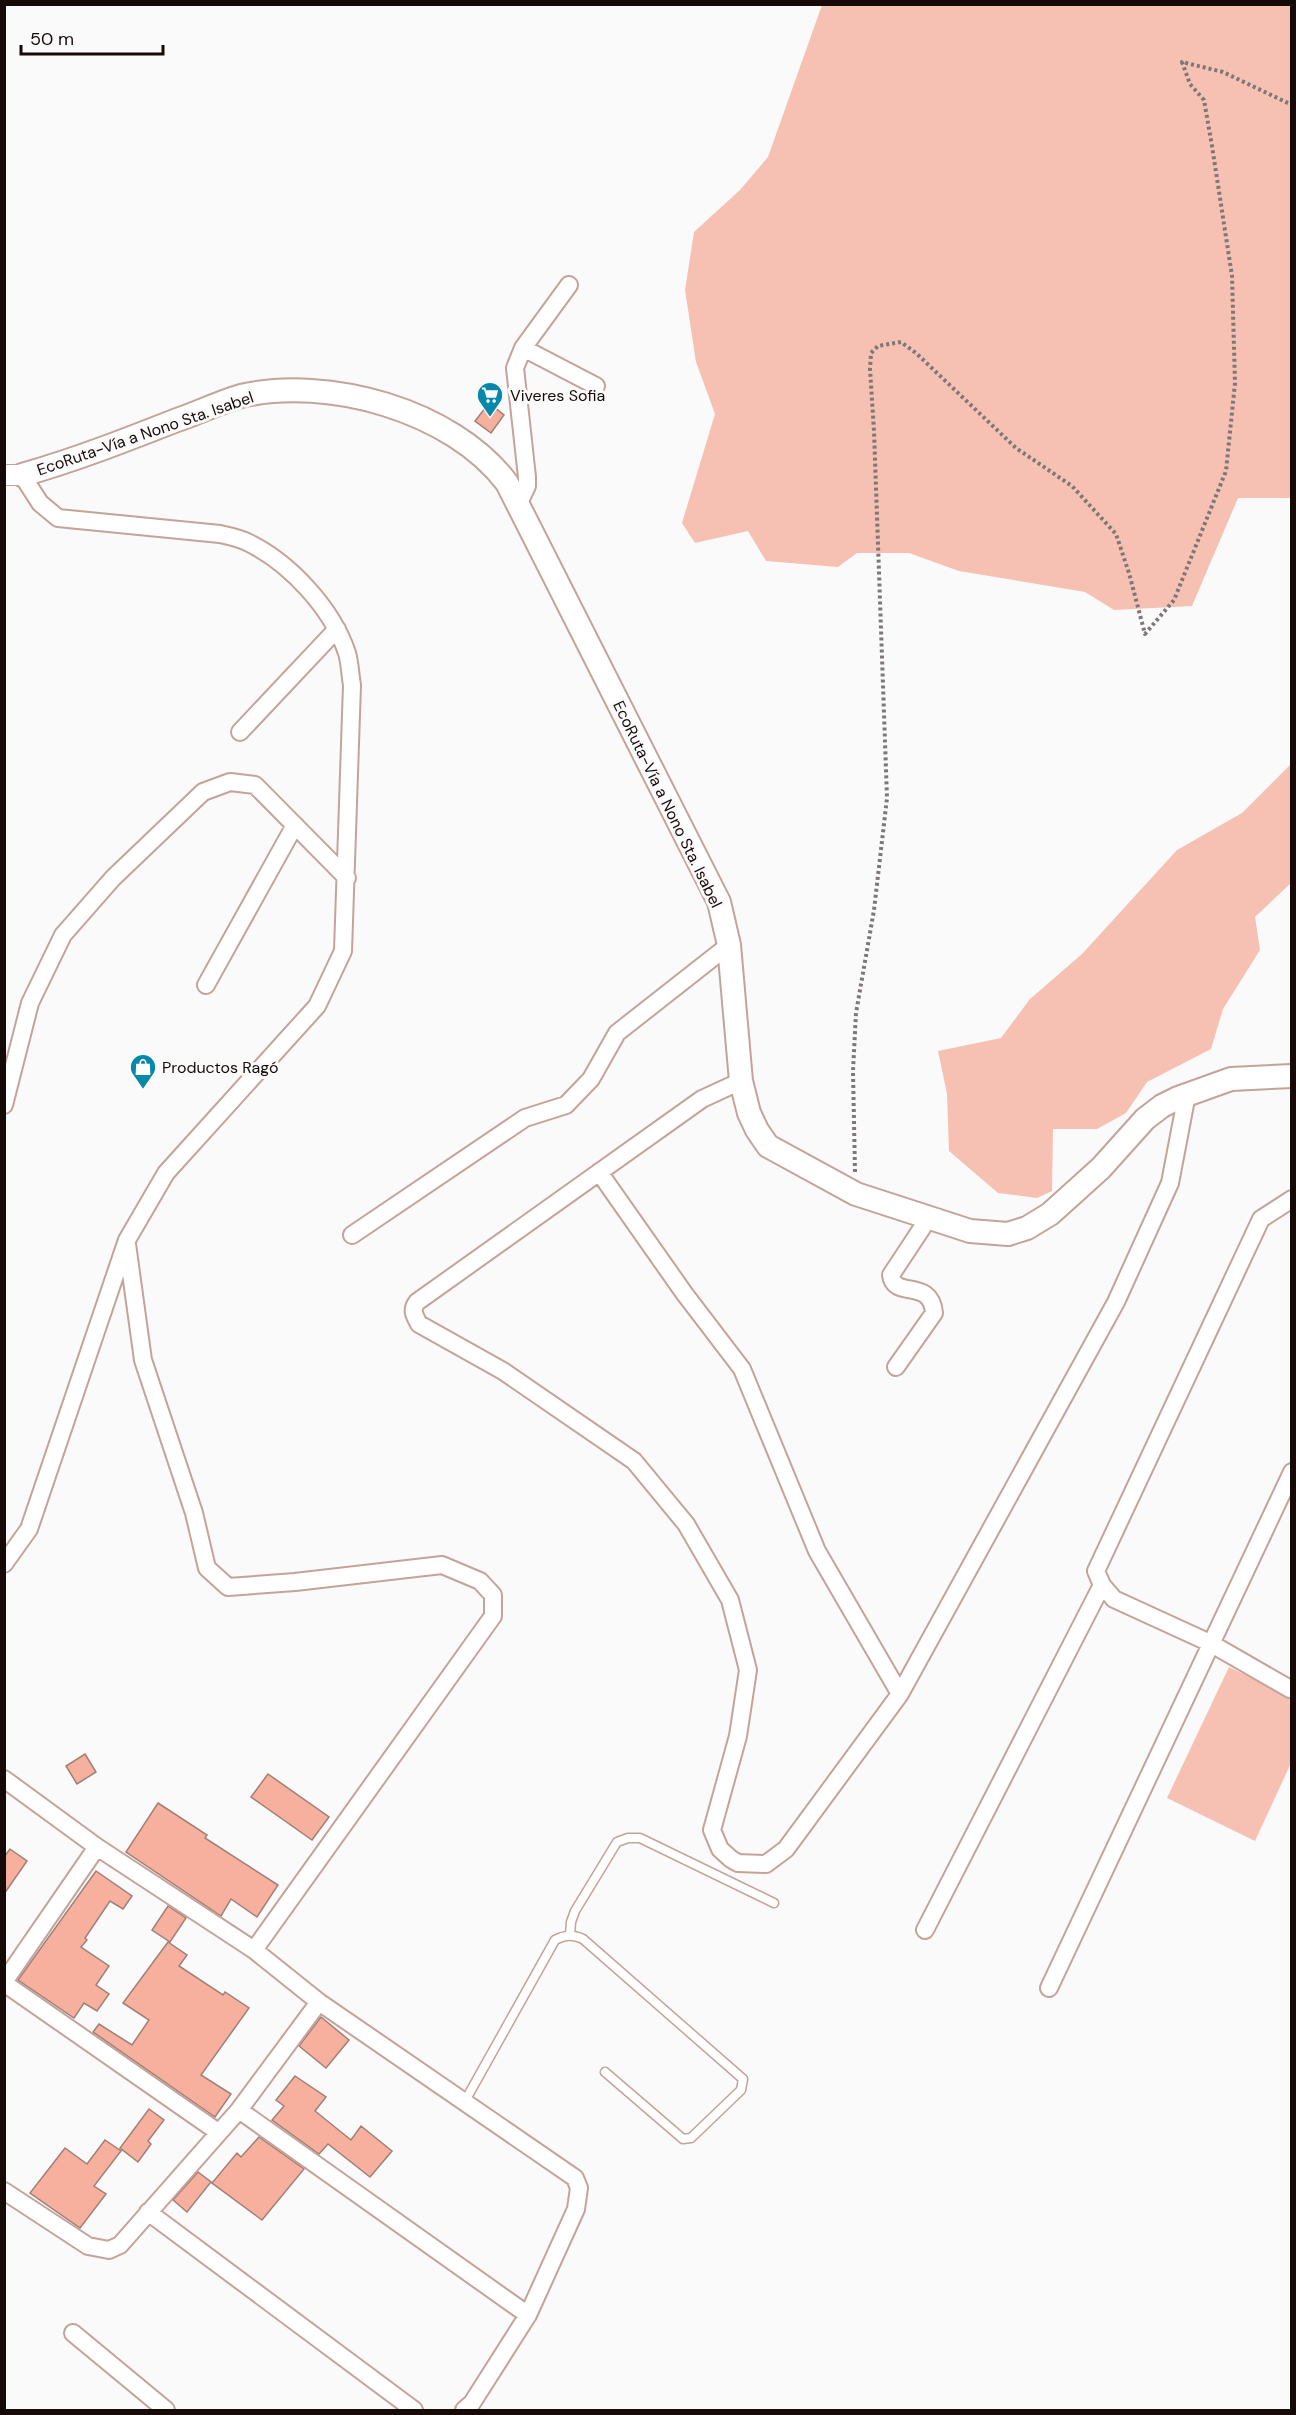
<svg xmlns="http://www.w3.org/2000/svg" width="1296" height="2415" viewBox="0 0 1296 2415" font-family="'DM Sans',sans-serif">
	<rect width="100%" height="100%" fill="#fafafa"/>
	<path fill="#f6c1b2" d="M 822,5 L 1291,5 L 1291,498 L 1238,498 L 1192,606 L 1114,610 L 1085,592 L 959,571 L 909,553 L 857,553 L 838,567 L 766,561 L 748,531 L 695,543 L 682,523 L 715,414 L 696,362 L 685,290 L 694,232 L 740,190 L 768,157 Z
		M 1291,764 L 1291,883 L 1255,917 L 1260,950 L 1223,1009 L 1211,1049 L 1147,1082 L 1126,1113 L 1097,1129 L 1053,1129 L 1052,1191 L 1037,1198 L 998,1193 L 949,1151 L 947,1094 L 938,1051 L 1001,1038 L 1030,999 L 1082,954 L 1177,850 L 1242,813 Z
		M 1229,1667 L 1291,1697 L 1291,1763 L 1255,1841 L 1167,1798 Z"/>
	<path fill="#f7b09d" stroke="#9f7f77" stroke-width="1.5" d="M 489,403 L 504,415 L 491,433 L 475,421 Z
		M 85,1754 L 96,1772 L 77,1784 L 66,1766 Z
		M 268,1774 L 329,1817 L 312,1840 L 251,1797 Z
		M 158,1803 L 207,1835 L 205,1838 L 278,1885 L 257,1917 L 231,1899 L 221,1916 L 126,1852 Z
		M 10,1849 L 27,1861 L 4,1894 L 4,1857 Z
		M 96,1871 L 132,1896 L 123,1909 L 110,1901 L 85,1938 L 87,1940 L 81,1947 L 109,1966 L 96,1985 L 109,1994 L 97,2011 L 84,2003 L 74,2018 L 18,1980 Z
		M 168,1906 L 186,1918 L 170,1942 L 152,1930 Z
		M 168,1942 L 187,1955 L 179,1966 L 223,1995 L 225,1992 L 249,2008 L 201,2075 L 231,2094 L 215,2117 L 93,2032 L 99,2024 L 132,2045 L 149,2020 L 123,2003 Z
		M 321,2017 L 349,2040 L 326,2068 L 299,2046 Z
		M 295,2076 L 326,2097 L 315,2111 L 351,2140 L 361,2126 L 392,2151 L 370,2177 L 328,2144 L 319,2154 L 272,2120 L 284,2106 L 276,2100 Z
		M 149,2109 L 164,2120 L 148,2141 L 151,2144 L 138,2162 L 120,2148 Z
		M 259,2137 L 304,2169 L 262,2220 L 212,2183 L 237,2153 L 241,2157 Z
		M 105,2140 L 121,2151 L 94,2186 L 106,2194 L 80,2228 L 30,2193 L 65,2148 L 87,2164 Z
		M 198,2172 L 211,2182 L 187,2212 L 173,2200 Z"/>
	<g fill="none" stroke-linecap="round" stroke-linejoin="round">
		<g stroke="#c4a39a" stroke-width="11">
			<path id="service" d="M 570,1935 L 571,1922 L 575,1911 L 617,1842 L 628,1838 L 640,1838 L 774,1903
				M 465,2101 L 555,1940 C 565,1935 573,1934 583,1939 L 743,2079 L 741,2090 L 691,2138 L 683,2139 L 605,2072"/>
		</g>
		<g stroke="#c4a39a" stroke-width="20">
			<path id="minor" d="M 523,348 L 596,386
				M 518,505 L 527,486 L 527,477 L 515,368 L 523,348 L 569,285
				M 240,732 L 337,629
				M 206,985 L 295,825
				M 741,1081 L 702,1099 L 417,1302 C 411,1310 414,1315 419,1324 L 503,1371 L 634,1461 L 686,1524 L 730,1600 L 748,1670 L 738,1736 L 712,1830 L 720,1849 L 731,1859 L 738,1863 L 766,1864 L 786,1849 L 900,1694 L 1116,1302 L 1170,1183 L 1187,1094
				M 4,1105 L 30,1003 L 63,935 L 113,878 L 203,792 L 230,782 L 255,785 L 347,878
				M 599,1172 L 684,1293 L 742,1369 L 817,1551 L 900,1694
				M 352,1235 L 525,1118 L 566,1105 L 591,1079 L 617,1033 L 729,945
				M 127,1244 L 143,1360 L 194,1513 L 207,1568 L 228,1587 L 295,1582 L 442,1565 L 480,1581 L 493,1595 L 493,1616 L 254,1950
				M 896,1367 L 934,1313 C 931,1277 894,1300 891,1275 L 928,1219
				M 4,1564 L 29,1529 L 127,1240 L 166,1173 L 317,1006 L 343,951 L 352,685 C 350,674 350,663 347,653 C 332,608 289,562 247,542 C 239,538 229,536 220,534 L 58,518 L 40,503 L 22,475
				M 1290,1689 L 1210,1643 L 1114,1599 L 1102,1585 L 1096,1571 L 1261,1219 L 1292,1199
				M 4,1779 L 97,1847 L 254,1950 L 319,2002 L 575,2178 L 579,2188 L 576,2209 L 528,2315 L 472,2403 L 464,2410
				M 925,1930 L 1102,1585
				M 4,1982 L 97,1847
				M 4,1983 L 218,2132
				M 1049,1988 L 1292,1472
				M 239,2110 L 528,2315
				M 4,2191 L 88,2246 L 109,2250 L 120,2245 L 239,2110 L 319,2002
				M 148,2212 L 414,2410
				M 73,2333 L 166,2410"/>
		</g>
		<g stroke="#c4a39a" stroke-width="22">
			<path id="tertiary" d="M 4,475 L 22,475"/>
		</g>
		<g stroke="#c4a39a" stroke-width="26">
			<path id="secondary" d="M 22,475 C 75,460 126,440 177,420 C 198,413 220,402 241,396 C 328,376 452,410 507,483 L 719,902 L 729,945 L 741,1081 L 749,1113 L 757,1130 L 768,1146 L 856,1194 L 970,1231 L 1008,1234 L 1027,1228 L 1050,1214 L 1101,1168 L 1145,1119 L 1162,1106 L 1178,1098 L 1231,1079 L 1292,1076"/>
		</g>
		<path stroke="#7d7776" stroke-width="4" stroke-dasharray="3 3" stroke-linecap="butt" d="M 855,1172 L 853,1071 L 856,1013 L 874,910 L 887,798 L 874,431 L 870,369 L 871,353 L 878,346 L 901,342 L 916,353 L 1016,448 L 1072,486 L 1116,534 L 1129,573 L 1145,634 L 1174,600 L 1226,471 L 1235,383 L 1232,276 L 1212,146 L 1204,100 L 1190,84 L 1182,62 L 1223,72 L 1292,105"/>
		<use href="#service" stroke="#fff" stroke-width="8"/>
		<use href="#minor" stroke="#fff" stroke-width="16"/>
		<use href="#tertiary" stroke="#fff" stroke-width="20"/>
		<use href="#secondary" stroke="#fff" stroke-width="22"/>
	</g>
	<defs>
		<g id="supermarket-pin" transform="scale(1.35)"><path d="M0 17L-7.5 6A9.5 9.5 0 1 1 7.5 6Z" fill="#0688aa" stroke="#fafafa"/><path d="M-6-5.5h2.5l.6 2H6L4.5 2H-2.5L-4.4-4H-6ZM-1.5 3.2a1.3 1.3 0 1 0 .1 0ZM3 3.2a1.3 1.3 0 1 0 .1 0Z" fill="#fff"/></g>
		<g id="shop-pin" transform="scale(1.35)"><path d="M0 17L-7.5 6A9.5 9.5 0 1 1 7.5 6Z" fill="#0688aa" stroke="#fafafa"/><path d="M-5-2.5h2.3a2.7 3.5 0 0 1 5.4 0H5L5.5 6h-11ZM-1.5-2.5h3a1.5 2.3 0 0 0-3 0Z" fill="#fff"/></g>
	</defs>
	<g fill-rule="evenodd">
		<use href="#supermarket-pin" x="490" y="395"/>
		<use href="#shop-pin" x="143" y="1067"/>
	</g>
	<g text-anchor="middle" stroke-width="6" stroke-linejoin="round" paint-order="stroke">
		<g font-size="16" fill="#150a08" stroke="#fafafa" text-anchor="start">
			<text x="510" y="401">Viveres Sofia</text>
			<text x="162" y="1073">Productos Ragó</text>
		</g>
		<g font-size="16" fill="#150a08" stroke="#fafafa">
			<text transform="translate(145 433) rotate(-19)" y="6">EcoRuta-Vía a Nono Sta. Isabel</text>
			<text transform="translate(668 804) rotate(64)" y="6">EcoRuta-Vía a Nono Sta. Isabel</text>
		</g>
	</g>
	<rect width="1296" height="2415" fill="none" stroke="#150a08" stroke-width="12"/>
	<path d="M21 45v9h142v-9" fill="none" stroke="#150a08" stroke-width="3"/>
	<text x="30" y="45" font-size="18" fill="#150a08" stroke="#fafafa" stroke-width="4.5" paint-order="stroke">50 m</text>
</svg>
